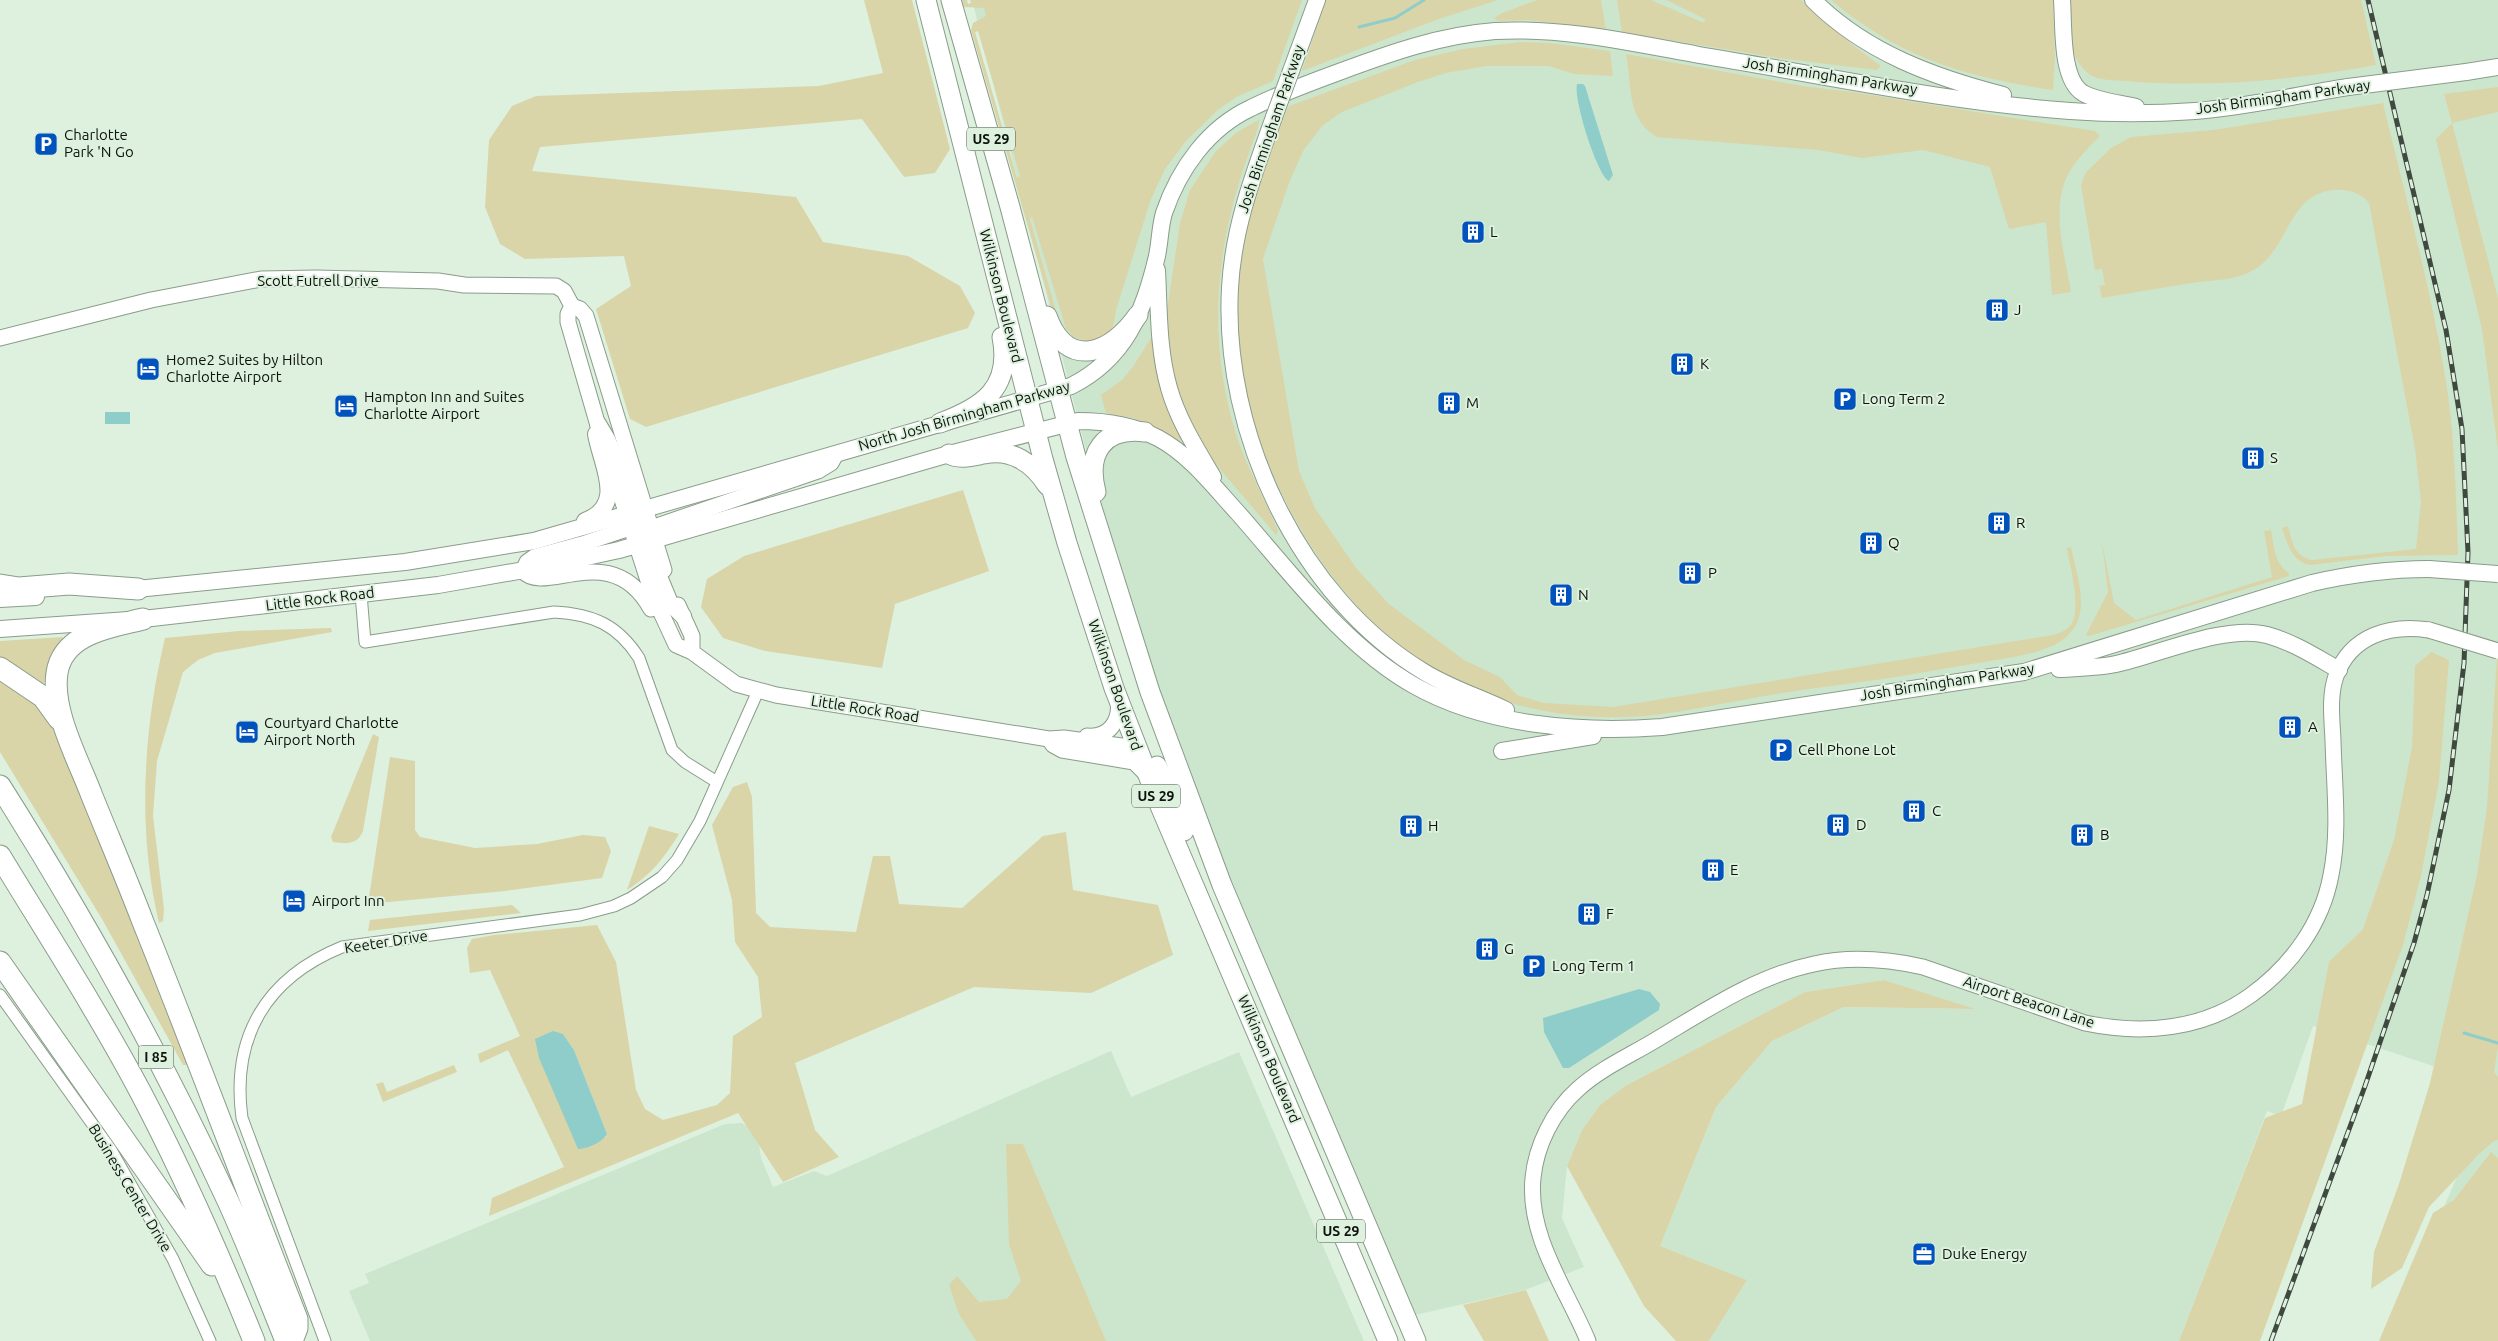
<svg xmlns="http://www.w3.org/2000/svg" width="2498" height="1341" viewBox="0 0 2498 1341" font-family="Ubuntu,sans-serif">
	<rect width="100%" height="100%" fill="#ddf1de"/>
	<path fill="#cce6cd" d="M 972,0 L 2498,0 L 2498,1341 L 2386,1341 L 2459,1172 L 2481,1082 L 2313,1026 L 2281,1116 L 2267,1111 L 2179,1341 L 1709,1341 L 1747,1280 L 1660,1246 L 1716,1107 L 1772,1041 L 1844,1007 L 1973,1009 L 1884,980 L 1805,992 L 1625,1086 L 1600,1105 L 1582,1130 L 1567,1166 L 1562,1218 L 1584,1267 L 1525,1290 L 1415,1315 L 1188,785 L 1122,593 Z
		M 1111,1051 L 1131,1097 L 1239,1052 L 1364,1341 L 370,1341 L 349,1291 L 369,1283 L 365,1274 L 725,1124 L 742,1123 L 749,1128 L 759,1145 L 761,1158 L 773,1187 L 814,1171 L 827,1176 Z"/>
	<path fill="#dad4a9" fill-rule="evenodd" d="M 864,0 L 912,0 L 950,149 L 935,173 L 904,177 L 862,119 L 540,147 L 532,171 L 796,197 L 823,242 L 908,256 L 960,286 L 975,313 L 968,328 L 646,427 L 630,419 L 596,309 L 631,286 L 624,256 L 525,259 L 500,244 L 485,207 L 489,140 L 512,106 L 536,96 L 819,86 L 883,73 Z
		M 962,0 L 967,0 L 968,4 L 971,3 L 970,0 L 1302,0 L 1273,81 L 1238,96 L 1219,109 L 1186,141 L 1165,169 L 1151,199 L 1116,310 C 1113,338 1106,338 1081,347 L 1082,340 L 1074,337 L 1066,329 L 1032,217 L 1030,219 L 1060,325 L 1056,324 L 971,30 L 973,23 L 986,16 L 984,8 L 964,7 ZM 978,31 L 1020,176 L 1017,178 L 975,32 Z
		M 1326,0 L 1498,0 L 1439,19 L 1302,71 Z
		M 1537,0 L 1601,0 L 1606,30 L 1528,20 L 1498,21 L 1494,18 L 1502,13 Z
		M 1617,0 L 1651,0 L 1704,23 L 1705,19 L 1666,0 L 1801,0 L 1854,46 L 1881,66 L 1876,70 L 1778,58 L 1622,32 Z
		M 1831,0 L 2053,0 L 2055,57 L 2053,90 C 1965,77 1900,58 1831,0 Z
		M 2066,0 L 2361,0 L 2376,65 C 2294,80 2210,88 2126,81 C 2115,80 2098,81 2089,74 C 2067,57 2068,25 2066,0 Z
		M 1520,42 L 1549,43 L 1610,51 L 1613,76 L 1574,74 L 1549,66 L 1486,66 L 1446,73 L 1418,82 L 1342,112 L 1322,126 L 1303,151 L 1289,183 L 1263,259 L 1299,471 L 1315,508 L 1356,568 L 1389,604 L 1464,660 L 1500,677 L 1517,695 L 1544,703 L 1613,707 L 2053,635 C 2059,633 2069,630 2072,623 C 2081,605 2070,567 2067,548 L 2071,547 C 2076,572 2091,612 2070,633 C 2064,640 2056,645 2047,648 C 2024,657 1996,660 1972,664 C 1935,670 1899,677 1862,682 C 1821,687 1779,693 1738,701 C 1702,707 1665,716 1628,717 C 1438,724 1315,599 1255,430 C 1224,339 1235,239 1270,151 C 1276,136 1281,120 1289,106 L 1415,60 L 1463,49 Z
		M 1626,54 L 1803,86 L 1852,92 L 2095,131 L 2100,136 C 2089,147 2078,158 2070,171 C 2049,207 2065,254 2071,292 L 2052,295 L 2046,222 L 2009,229 L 1990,167 L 1923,150 L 1862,158 L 1818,150 L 1657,137 C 1626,120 1632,84 1626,54 Z
		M 2498,87 L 2498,112 L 2452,123 L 2498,298 L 2498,451 L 2482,329 L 2436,139 L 2452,123 L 2444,94 Z
		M 2383,103 C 2405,195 2431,288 2446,381 C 2455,439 2456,497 2458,555 L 2386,556 L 2310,565 C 2291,561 2288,544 2282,528 L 2288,526 C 2292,542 2294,556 2312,560 L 2416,549 L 2421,502 L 2415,449 L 2369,203 C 2353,183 2317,187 2302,206 C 2282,229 2279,258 2248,273 C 2233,280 2215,280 2199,282 C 2167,287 2134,292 2102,298 L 2099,286 L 2105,285 L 2102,269 L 2095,270 L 2081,185 L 2086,172 L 2111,148 L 2131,137 L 2213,130 Z
		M 1260,119 C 1258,123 1259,126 1256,134 C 1217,234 1204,333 1237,437 C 1248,470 1265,499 1278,531 L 1276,535 L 1202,448 L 1172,381 L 1166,317 L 1180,223 L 1190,190 L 1216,151 L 1236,133 Z
		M 1153,335 L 1182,439 L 1180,441 L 1133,418 L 1106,413 L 1101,395 L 1122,380 L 1132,368 Z
		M 963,490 L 989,571 L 895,604 L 882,668 L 765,651 L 723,638 L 701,607 L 707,579 L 744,556 Z
		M 2271,530 C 2274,546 2274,563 2289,573 L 2289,576 L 2089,636 L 2086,635 L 2108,592 L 2102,542 L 2114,603 L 2136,620 L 2272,577 L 2264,531 Z
		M 331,628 L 332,632 L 215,653 L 198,660 L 183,672 L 157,761 L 153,816 L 164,909 L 163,921 L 159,923 C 137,830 143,731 165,638 L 239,631 Z
		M 63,637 C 59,647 51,655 48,667 C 46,674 47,680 42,686 L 0,661 L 0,641 Z
		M 2498,643 L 2498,1048 L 2494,1072 L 2498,1077 L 2498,1140 L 2494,1141 L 2479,1154 L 2429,1207 L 2402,1268 L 2371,1289 L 2374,1252 L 2399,1184 L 2430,1083 L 2477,875 L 2487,807 Z
		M 2431,652 L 2449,660 L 2439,781 L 2421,876 L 2403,945 L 2260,1341 L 2179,1341 L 2265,1118 L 2302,1104 L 2329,962 L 2363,929 L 2394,840 L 2412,747 L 2415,666 Z
		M 0,677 L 37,700 L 61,740 L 189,1065 L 183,1065 L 102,919 L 0,752 Z
		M 373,734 L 379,737 L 363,831 C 357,845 347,844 333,842 L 331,837 Z
		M 390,757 L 415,761 L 415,830 L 420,837 L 475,848 L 537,844 L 583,835 L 605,837 L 611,851 L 602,878 L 505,891 L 368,904 Z
		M 747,782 L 752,797 L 756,913 L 770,927 L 856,932 L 873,856 L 890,856 L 899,904 L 962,908 L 1043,836 L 1066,832 L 1073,890 L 1158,905 L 1173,955 L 1091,993 L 974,987 L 795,1063 L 815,1130 L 839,1157 L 783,1182 L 738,1113 L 489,1216 L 492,1198 L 564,1167 L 508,1050 L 480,1063 L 478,1054 L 520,1036 L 490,970 L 470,973 L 467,948 L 472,939 L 494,935 L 597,925 L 616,962 L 636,1090 L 645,1109 L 663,1120 L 717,1105 L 730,1093 L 733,1036 L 762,1017 L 758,977 L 735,942 L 732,900 L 712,825 L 733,787 ZM 563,1034 L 574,1050 L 607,1134 L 605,1138 Z
		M 649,826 L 679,834 C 664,858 651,875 627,890 Z
		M 512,905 L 521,913 L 368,931 L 370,920 Z
		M 1884,980 L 1975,1009 L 1844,1007 L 1772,1041 L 1716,1107 L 1660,1246 L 1747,1280 L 1709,1341 L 1676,1341 L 1644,1306 L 1567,1166 L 1582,1130 L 1600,1105 L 1625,1086 L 1805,992 Z
		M 454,1065 L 457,1072 L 383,1102 L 376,1084 L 383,1082 L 387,1092 Z
		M 1006,1144 L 1023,1144 L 1106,1341 L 976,1341 L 959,1314 L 949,1285 L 957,1276 L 979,1302 L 1007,1299 L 1021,1281 L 1009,1244 Z
		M 2491,1152 L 2498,1158 L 2498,1341 L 2379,1341 L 2433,1213 L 2454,1200 Z
		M 1526,1290 L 1549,1341 L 1484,1341 L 1463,1305 Z"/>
	<path fill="#8ecdca" d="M 1577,84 L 1583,84 L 1585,86 L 1613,175 L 1609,181 C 1597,175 1573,98 1577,84 Z
		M 105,412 L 130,412 L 130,424 L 105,424 Z
		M 1639,989 L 1650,992 L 1660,1004 L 1659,1010 L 1569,1068 L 1563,1068 L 1544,1032 L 1543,1018 Z
		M 553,1031 L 563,1034 L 574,1050 L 607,1134 C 603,1142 587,1149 578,1149 L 539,1058 L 535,1039 Z"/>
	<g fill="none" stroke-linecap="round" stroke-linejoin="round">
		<path stroke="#8ecdca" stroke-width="3" d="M 1359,27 L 1395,18 L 1424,0
			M 2464,1033 L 2498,1043"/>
		<g stroke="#8a9c8a" stroke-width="13">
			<path id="minor" d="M 361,594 L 365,642 L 554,612 C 593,614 618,625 639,658 L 672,750 L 685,762 L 717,782
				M 0,995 L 111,1150 L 173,1259 L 210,1341
				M 325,1341 L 242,1118 C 231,1037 266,978 342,947 L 580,915 L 614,906 L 631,898 L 662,877 L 677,860 L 700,821 L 758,691"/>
		</g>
		<g stroke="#8a9c8a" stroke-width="17">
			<path id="tertiary" d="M 572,306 L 568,314 L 568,322 L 601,436
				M 572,306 L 580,309 L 586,316 L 664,570
				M 0,338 L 151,300 L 261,279 L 316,278 L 438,281 L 464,285 L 556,286 L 564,291 L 572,306
				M 611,465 L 652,593 L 676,645 L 692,652 L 736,684 L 776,695 L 1049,739 L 1064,738 L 1136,748
				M 639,525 L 582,544 L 534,557 L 527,562 L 523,571 C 545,597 611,537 651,609
				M 642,531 L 818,471 L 831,463 L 836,454
				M 678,605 L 692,636 L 692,652
				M 1087,736 C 1109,738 1121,721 1118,700
				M 1049,739 L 1053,745 L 1062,750 L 1134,762 L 1146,774
				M 1588,1341 C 1567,1290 1527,1236 1533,1178 C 1536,1146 1553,1111 1578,1089 C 1600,1069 1629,1056 1654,1041 C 1705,1011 1756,976 1814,964 C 1850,956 1887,959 1923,967 L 2085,1023 C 2142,1035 2203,1030 2251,995 C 2291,966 2322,924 2331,875 C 2340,831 2334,785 2333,740 C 2332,719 2329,696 2336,676 C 2351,635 2391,624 2429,630"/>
		</g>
		<g stroke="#8a9c8a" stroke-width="18">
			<path id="secondary" d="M 1813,0 C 1865,52 1933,77 2003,95
				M 2062,0 C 2064,24 2060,79 2083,93 C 2097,101 2119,103 2136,107
				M 1291,71 L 1317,0
				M 2466,72 L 2498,67
				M 1274,117 C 1254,173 1233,228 1230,288 C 1222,432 1299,597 1424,672 C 1450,688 1479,697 1506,710
				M 1157,270 C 1159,308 1158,350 1169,388 C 1178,420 1196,448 1213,477
				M 598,424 L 607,439 L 645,530 L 654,539
				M 585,521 C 627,505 601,465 596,434
				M 641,533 L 670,603 L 683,616
				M 127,590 L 405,562 L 534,541 L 1071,386 C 1125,359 1144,312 1157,256 C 1160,242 1160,226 1164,213 C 1179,169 1208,128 1251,108 C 1279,94 1309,83 1339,72 C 1390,53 1441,35 1495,31 C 1563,27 1633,43 1699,55 C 1822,75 1946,102 2070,111 C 2111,114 2154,114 2195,111 C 2246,107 2297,95 2348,87
				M 0,599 L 36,597
				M 0,629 L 143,619 L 258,606 L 438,585 L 541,567 L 619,550 L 949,454 L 1078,421 C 1106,421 1133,425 1158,438 C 1190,455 1214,487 1238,513 C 1291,573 1344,646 1415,686 C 1486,726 1582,733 1662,727 L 2024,672 L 2312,583 C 2351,574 2389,569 2429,569
				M 2059,669 C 2077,668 2097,668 2116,664 C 2157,655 2225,624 2267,635 C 2293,642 2316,657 2339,670
				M 1502,751 L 1593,736"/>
		</g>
		<g stroke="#8a9c8a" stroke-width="21">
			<path id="primary" d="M 926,0 L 1043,459 L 1067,543 L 1114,688 L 1160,806 L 1388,1341
				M 951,0 L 1010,207 L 1076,457 L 1150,692 L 1222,885 L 1416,1341
				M 1047,316 C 1067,371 1111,354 1138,315
				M 940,423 C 983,407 1012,388 1002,337
				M 949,454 C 959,460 973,456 984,454 C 1011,448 1033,463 1047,485
				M 1096,492 C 1086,453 1103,427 1145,432
				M 1157,766 L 1184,831"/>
		</g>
		<g stroke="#8a9c8a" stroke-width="23">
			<path id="motorway" d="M 0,585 L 19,588 L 69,584 L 138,589
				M 143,619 C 111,627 63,633 57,673 C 51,711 79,761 92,796 C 109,838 127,880 143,922 C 196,1054 245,1187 297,1319 L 297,1328 L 292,1341
				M 0,668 L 43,697 L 59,719
				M 0,786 C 84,919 162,1058 228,1201 C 249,1247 267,1294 286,1341
				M 0,856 C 48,935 98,1012 141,1093 C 183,1173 220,1257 254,1341
				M 0,962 L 212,1265"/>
		</g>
		<use href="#minor" stroke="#fff" stroke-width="11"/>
		<use href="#tertiary" stroke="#fff" stroke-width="15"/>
		<use href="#secondary" stroke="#fff" stroke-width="16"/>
		<use href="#primary" stroke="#fff" stroke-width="19"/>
		<use href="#motorway" stroke="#fff" stroke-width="21"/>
		<g stroke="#3f493f" stroke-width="5">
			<path id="rail" d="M 2271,1341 L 2365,1086 L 2414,943 L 2427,895 L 2449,790 L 2464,663 L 2468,552 L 2462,429 L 2446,330 L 2368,0"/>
		</g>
		<use href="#rail" stroke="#ddf1de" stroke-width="3" stroke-dasharray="9" stroke-linecap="butt"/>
		<g stroke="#8a9c8a" stroke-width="17" stroke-linecap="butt">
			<path id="tertiary-bridge" d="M 2429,630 L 2498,651"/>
		</g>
		<g stroke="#8a9c8a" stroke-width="18" stroke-linecap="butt">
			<path id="secondary-bridge" d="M 2348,87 L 2466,72
				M 1274,117 L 1291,71
				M 2429,569 L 2498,574"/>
		</g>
		<use href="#tertiary-bridge" stroke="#fff" stroke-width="15"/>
		<use href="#secondary-bridge" stroke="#fff" stroke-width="16"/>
	</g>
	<defs>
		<g id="parking-square" transform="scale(1.25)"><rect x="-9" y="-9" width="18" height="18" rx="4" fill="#0152bc" stroke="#ddf1de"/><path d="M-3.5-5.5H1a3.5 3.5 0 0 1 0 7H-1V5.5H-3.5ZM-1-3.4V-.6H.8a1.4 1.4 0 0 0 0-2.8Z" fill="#fff"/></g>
		<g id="building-square" transform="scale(1.25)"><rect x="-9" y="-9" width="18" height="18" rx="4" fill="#0152bc" stroke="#ddf1de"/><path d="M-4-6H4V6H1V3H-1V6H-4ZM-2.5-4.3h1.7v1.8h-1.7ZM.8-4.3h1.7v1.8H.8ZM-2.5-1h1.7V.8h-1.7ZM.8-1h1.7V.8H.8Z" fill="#fff"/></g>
		<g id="hotel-square" transform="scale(1.25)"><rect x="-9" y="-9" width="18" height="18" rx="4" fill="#0152bc" stroke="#ddf1de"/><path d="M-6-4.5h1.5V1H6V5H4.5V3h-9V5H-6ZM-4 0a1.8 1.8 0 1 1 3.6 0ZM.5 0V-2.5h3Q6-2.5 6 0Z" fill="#fff"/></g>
		<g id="office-square" transform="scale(1.25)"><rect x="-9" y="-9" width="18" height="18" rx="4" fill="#0152bc" stroke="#ddf1de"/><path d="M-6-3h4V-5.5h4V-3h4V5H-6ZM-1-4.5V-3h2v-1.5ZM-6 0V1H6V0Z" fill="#fff"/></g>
	</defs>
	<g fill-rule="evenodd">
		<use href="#parking-square" x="46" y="144"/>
		<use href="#building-square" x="1473" y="232"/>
		<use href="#building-square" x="1997" y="310"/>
		<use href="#building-square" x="1682" y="364"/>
		<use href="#hotel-square" x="148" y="369"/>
		<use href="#parking-square" x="1845" y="399"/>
		<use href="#building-square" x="1449" y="403"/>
		<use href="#hotel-square" x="346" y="406"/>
		<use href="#building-square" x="2253" y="458"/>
		<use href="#building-square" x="1999" y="523"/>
		<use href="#building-square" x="1871" y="543"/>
		<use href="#building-square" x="1690" y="573"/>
		<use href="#building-square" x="1561" y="595"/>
		<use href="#building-square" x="2290" y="727"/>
		<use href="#hotel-square" x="247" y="732"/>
		<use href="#parking-square" x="1781" y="750"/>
		<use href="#building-square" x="1914" y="811"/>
		<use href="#building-square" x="1838" y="825"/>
		<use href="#building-square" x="1411" y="826"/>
		<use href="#building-square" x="2082" y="835"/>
		<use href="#building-square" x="1713" y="870"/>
		<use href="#hotel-square" x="294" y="901"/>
		<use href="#building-square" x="1589" y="914"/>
		<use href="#building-square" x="1487" y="949"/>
		<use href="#parking-square" x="1534" y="966"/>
		<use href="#office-square" x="1924" y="1254"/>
	</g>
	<g text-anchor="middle" stroke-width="4" stroke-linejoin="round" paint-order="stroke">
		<g fill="#ddf1de" stroke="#4b564c" stroke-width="1">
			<rect x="967" y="127.5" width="48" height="23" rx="4"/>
			<rect x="1132" y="784.5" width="48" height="23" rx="4"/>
			<rect x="138.5" y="1045.5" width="35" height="23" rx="4"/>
			<rect x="1317" y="1219.5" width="48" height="23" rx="4"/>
		</g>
		<g font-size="14" font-weight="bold" fill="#0d130d">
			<text x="991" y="144">US 29</text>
			<text x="1156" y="801">US 29</text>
			<text x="156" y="1062">I 85</text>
			<text x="1341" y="1236">US 29</text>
		</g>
		<g font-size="15" fill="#0d130d" stroke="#ddf1de">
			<text transform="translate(1830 76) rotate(9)" y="5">Josh Birmingham Parkway</text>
			<text transform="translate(2283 97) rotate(-8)" y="5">Josh Birmingham Parkway</text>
			<text transform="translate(1271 129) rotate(-71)" y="5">Josh Birmingham Parkway</text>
			<text x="318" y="286">Scott Futrell Drive</text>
			<text transform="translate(1001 296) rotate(76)" y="5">Wilkinson Boulevard</text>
			<text transform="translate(964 416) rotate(-16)" y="5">North Josh Birmingham Parkway</text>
			<text transform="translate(320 599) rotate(-7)" y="5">Little Rock Road</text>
			<text transform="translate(1947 682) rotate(-9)" y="5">Josh Birmingham Parkway</text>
			<text transform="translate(1115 685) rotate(71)" y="5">Wilkinson Boulevard</text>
			<text transform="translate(865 709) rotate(9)" y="5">Little Rock Road</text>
			<text transform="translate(386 942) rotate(-9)" y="5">Keeter Drive</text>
			<text transform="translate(2029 1002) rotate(18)" y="5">Airport Beacon Lane</text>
			<text transform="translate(1269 1059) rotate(67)" y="5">Wilkinson Boulevard</text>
			<text transform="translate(130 1188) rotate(59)" y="5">Business Center Drive</text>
		</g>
		<g font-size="15" fill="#0d130d" stroke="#ddf1de" text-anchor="start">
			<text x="64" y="140">Charlotte<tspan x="64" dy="17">Park 'N Go</tspan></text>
			<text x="1490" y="237">L</text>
			<text x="2014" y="315">J</text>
			<text x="166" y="365">Home2 Suites by Hilton<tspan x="166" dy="17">Charlotte Airport</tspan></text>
			<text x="1700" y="369">K</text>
			<text x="364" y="402">Hampton Inn and Suites<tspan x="364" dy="17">Charlotte Airport</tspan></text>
			<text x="1862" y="404">Long Term 2</text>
			<text x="1466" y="408">M</text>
			<text x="2270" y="463">S</text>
			<text x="2016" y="528">R</text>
			<text x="1888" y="548">Q</text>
			<text x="1708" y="578">P</text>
			<text x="1578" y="600">N</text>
			<text x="264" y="728">Courtyard Charlotte<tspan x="264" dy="17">Airport North</tspan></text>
			<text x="2308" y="732">A</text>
			<text x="1798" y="755">Cell Phone Lot</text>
			<text x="1932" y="816">C</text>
			<text x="1856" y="830">D</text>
			<text x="1428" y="831">H</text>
			<text x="2100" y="840">B</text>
			<text x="1730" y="875">E</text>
			<text x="312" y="906">Airport Inn</text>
			<text x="1606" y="919">F</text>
			<text x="1504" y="954">G</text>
			<text x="1552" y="971">Long Term 1</text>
			<text x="1942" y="1259">Duke Energy</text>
		</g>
	</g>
</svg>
